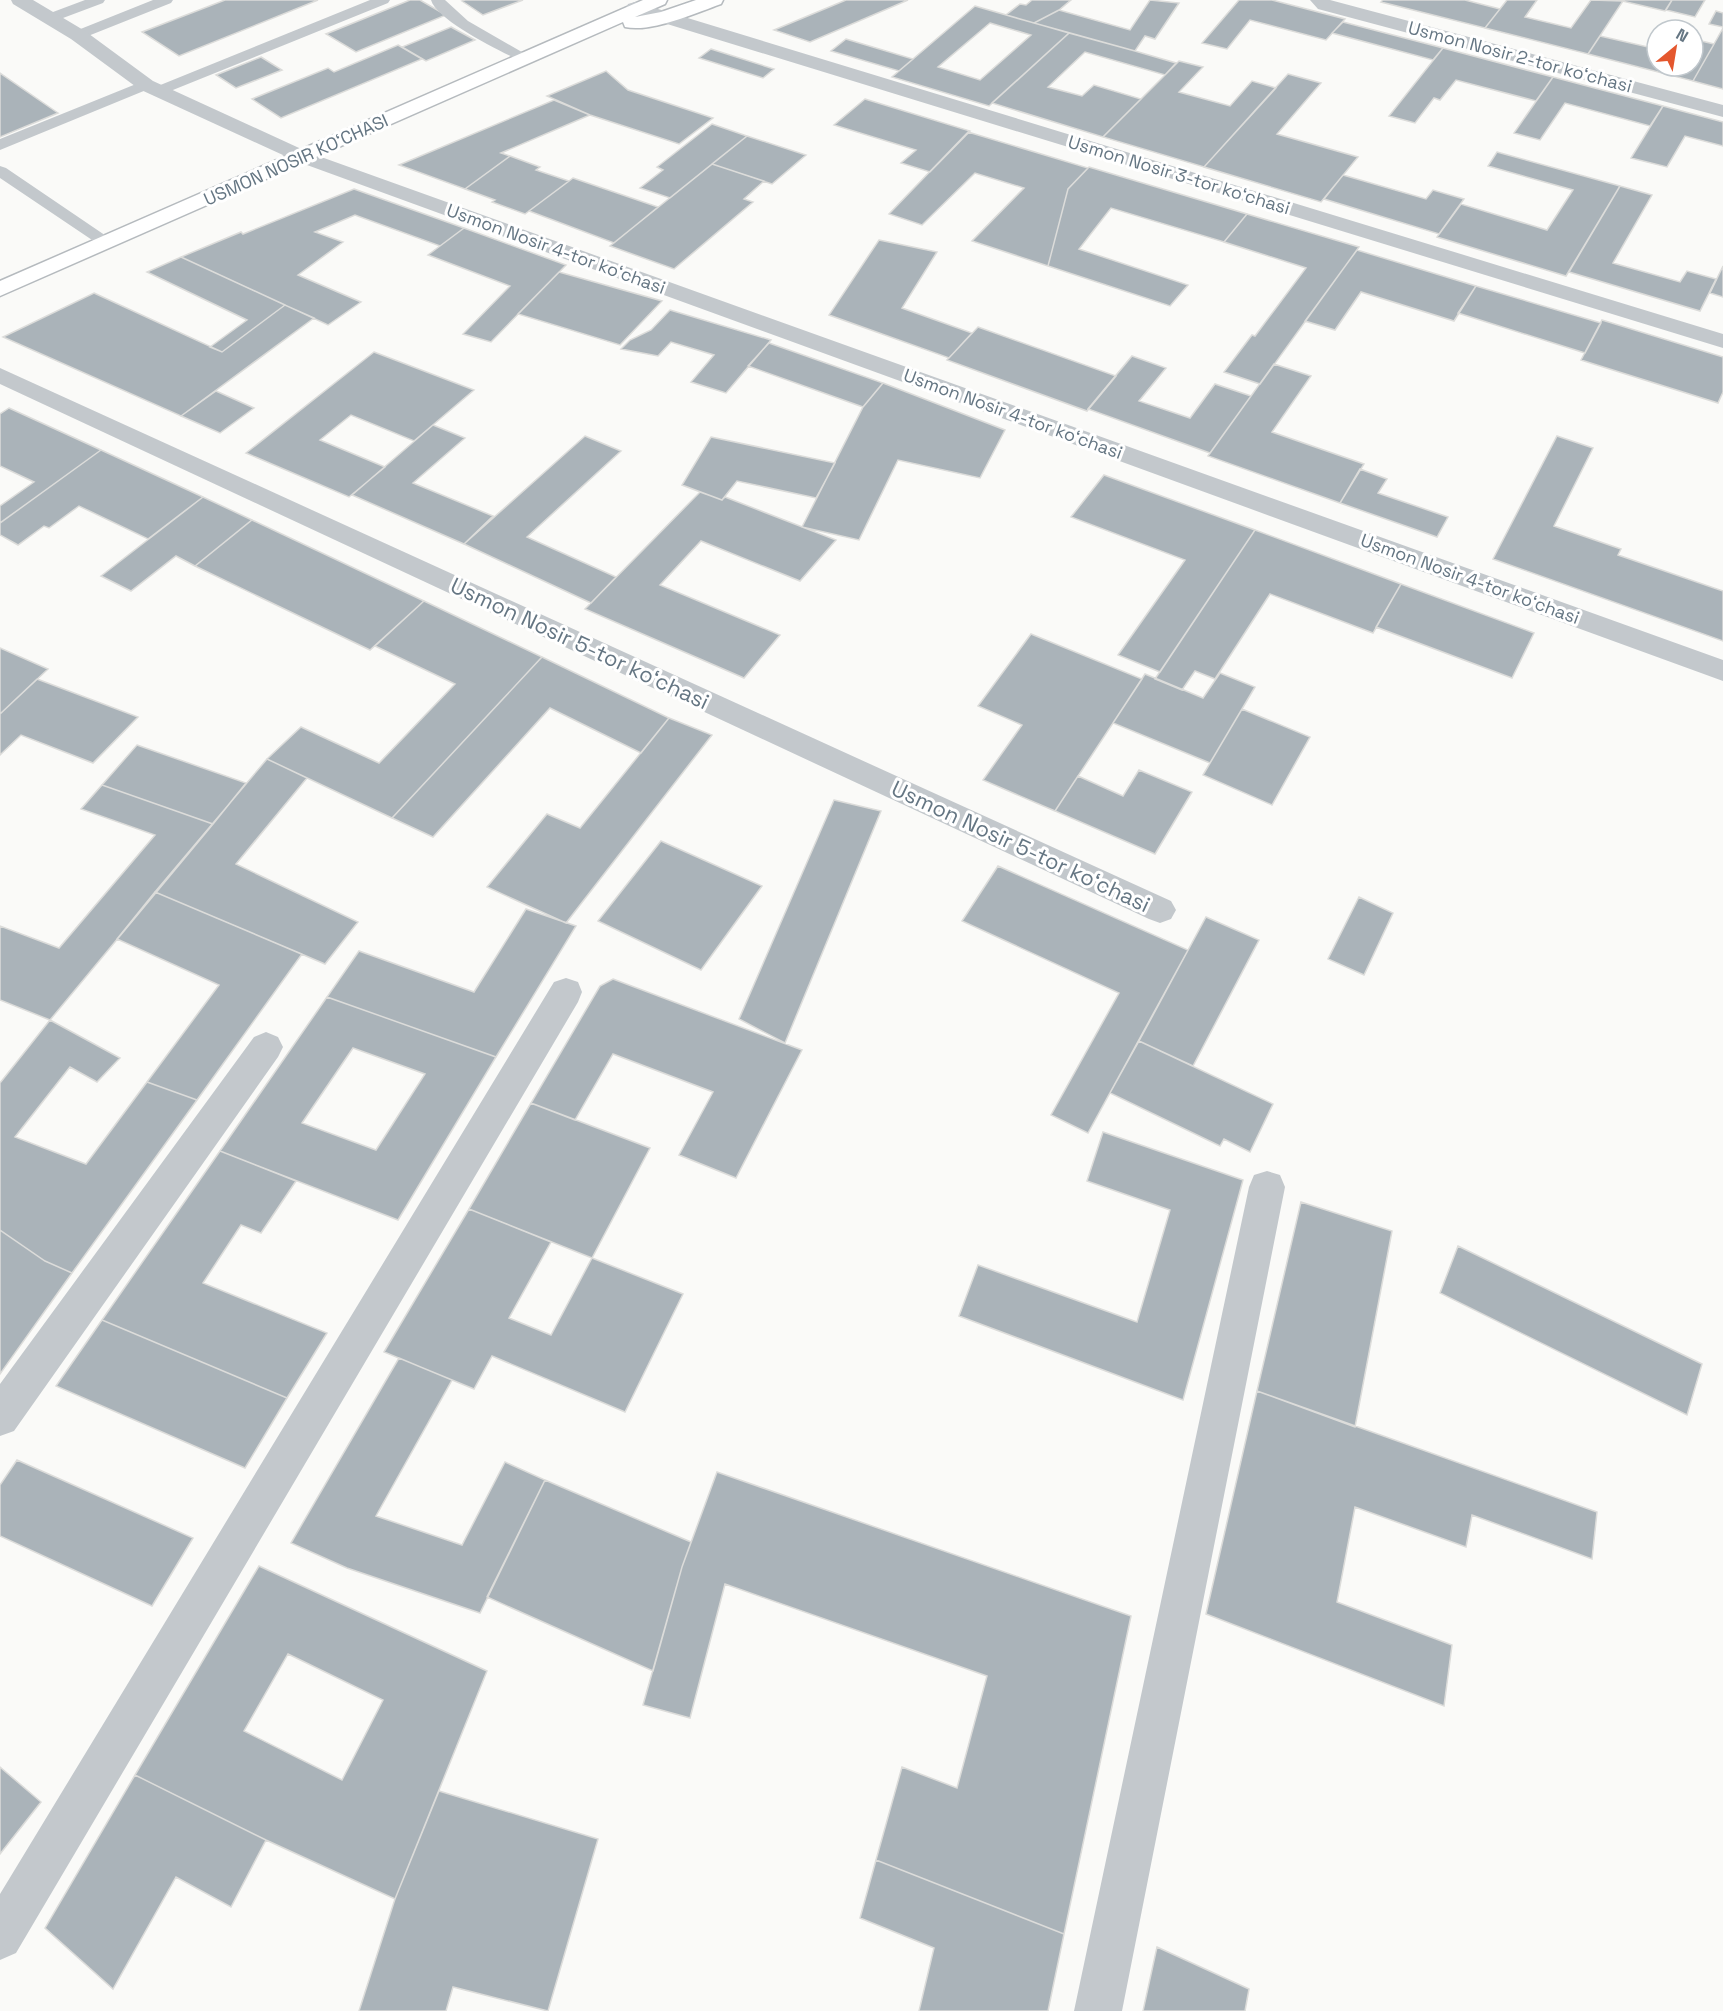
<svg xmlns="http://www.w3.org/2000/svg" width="1723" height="2011" viewBox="0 0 1723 2011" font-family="'Space Grotesk',sans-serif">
	<rect width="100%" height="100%" fill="#fafaf8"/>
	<path fill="#aab3b9" stroke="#dcdcda" stroke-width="1.5" fill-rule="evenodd" d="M 225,0 L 318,0 L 179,56 L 142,32 Z
		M 410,0 L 420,0 L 446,15 L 356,52 L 326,34 Z
		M 465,0 L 523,0 L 483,15 L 462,1 Z
		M 846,0 L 908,0 L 810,42 L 774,30 Z
		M 1032,0 L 1071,0 L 1059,10 L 1034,23 L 1006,15 L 1020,4 L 1026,5 Z
		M 1150,0 L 1179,3 L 1155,39 L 1145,36 L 1135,51 L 1034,23 L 1059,10 L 1130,30 Z
		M 1239,0 L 1272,0 L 1345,19 L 1326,40 L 1250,20 L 1227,49 L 1202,43 Z
		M 1383,0 L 1465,0 L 1500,9 L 1485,28 L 1381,2 Z
		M 1507,0 L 1537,0 L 1525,17 L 1571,28 L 1591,0 L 1623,1 L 1588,54 L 1485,28 Z
		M 1618,0 L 1672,0 L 1665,11 Z
		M 1672,0 L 1705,0 L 1695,17 L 1666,10 Z
		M 975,6 L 1069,33 L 989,106 L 892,77 ZM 990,23 L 1031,35 L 980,80 L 938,67 Z
		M 1716,11 L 1723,13 L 1723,27 L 1709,24 Z
		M 1343,22 L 1443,48 L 1433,60 L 1332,33 Z
		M 451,27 L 475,40 L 426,61 L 402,47 Z
		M 1723,28 L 1723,89 L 1693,81 L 1714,44 Z
		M 1069,33 L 1135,51 L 1176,63 L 1165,75 L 1085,52 L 1048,87 L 1082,96 L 1094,85 L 1141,99 L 1103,137 L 992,103 Z
		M 1600,36 L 1657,49 L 1657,66 L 1693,66 L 1693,39 L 1714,44 L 1693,81 L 1588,54 Z
		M 846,39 L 913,59 L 899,71 L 831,51 Z
		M 398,45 L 422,59 L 281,118 L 252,99 L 328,68 L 334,72 Z
		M 1443,48 L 1553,77 L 1536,101 L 1456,80 L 1440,100 L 1434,98 L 1415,123 L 1389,116 Z
		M 711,49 L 774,69 L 763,78 L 699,58 Z
		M 261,57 L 282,70 L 236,88 L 216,75 Z
		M 1179,61 L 1203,67 L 1179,92 L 1230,106 L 1252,81 L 1276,88 L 1204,167 L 1103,137 Z
		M 606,71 L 628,90 L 713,118 L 679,144 L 590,115 L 547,96 Z
		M 0,73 L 58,113 L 0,137 Z
		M 1288,74 L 1321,83 L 1277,134 L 1358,157 L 1321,202 L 1204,167 Z
		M 1553,77 L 1663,106 L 1650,126 L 1565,103 L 1540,140 L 1514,133 Z
		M 865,99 L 970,131 L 930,172 L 901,163 L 916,150 L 834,125 Z
		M 554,100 L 590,115 L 501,153 L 510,156 L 465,189 L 399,165 Z
		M 1663,106 L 1723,122 L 1723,146 L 1685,136 L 1667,167 L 1631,158 Z
		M 712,124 L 747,136 L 670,198 L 640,188 L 663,170 L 657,167 Z
		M 968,132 L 1088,168 L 1068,189 L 1048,266 L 972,241 L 1024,188 L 975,173 L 922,225 L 889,214 Z
		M 747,136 L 806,155 L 772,184 L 712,164 Z
		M 1497,152 L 1620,186 L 1566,276 L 1437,237 L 1461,204 L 1547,230 L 1573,190 L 1488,166 Z
		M 510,156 L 540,167 L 536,170 L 569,181 L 525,214 L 492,202 L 495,200 L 465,189 Z
		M 712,164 L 764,181 L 744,199 L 753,202 L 674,269 L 610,246 Z
		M 1089,167 L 1247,214 L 1224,242 L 1111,208 L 1079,249 L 1188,285 L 1170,306 L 1048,266 L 1068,189 Z
		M 1343,175 L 1426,199 L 1433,190 L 1464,199 L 1439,234 L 1324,199 Z
		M 573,178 L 658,207 L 614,243 L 529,211 Z
		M 1620,186 L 1652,195 L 1613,263 L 1680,282 L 1687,271 L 1716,279 L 1700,311 L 1569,272 Z
		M 354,189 L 464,228 L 440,246 L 355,215 L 315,232 L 343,242 L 298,275 L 361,302 L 328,325 L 181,257 L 241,232 L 243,234 Z
		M 1247,214 L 1359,247 L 1260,384 L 1224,372 L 1252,335 L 1255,336 L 1306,268 L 1224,242 Z
		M 464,228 L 566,265 L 491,342 L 463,334 L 510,286 L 428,255 Z
		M 879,240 L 937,252 L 902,308 L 972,333 L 949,358 L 829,315 Z
		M 1357,250 L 1476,286 L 1454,321 L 1361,292 L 1335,330 L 1305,321 Z
		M 181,257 L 285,305 L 222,352 L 210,347 L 247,320 L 147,272 Z
		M 1723,266 L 1723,297 L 1710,293 Z
		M 559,272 L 662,301 L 620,345 L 518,314 Z
		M 1476,286 L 1601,323 L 1585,353 L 1458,313 Z
		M 94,293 L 222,352 L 285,305 L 314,318 L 181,416 L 3,337 Z
		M 670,310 L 771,340 L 726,393 L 691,382 L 714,355 L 671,342 L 658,356 L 621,349 L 630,340 L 651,330 Z
		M 1602,320 L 1723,357 L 1723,392 L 1718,403 L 1581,360 Z
		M 978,327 L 1116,376 L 1087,411 L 947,360 Z
		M 769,343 L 883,383 L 863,407 L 748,366 Z
		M 374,352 L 474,390 L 414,441 L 351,415 L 320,440 L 385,467 L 349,497 L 246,453 Z
		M 1132,356 L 1166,368 L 1139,401 L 1190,418 L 1215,384 L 1251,396 L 1210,453 L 1088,409 Z
		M 1274,364 L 1311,376 L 1272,432 L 1364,464 L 1340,503 L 1208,456 Z
		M 883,383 L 1005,430 L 980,478 L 898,460 L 859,540 L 802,527 L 863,407 Z
		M 216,391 L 254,408 L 220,433 L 181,416 Z
		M 9,408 L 101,450 L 0,523 L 0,506 L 34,482 L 0,466 L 0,414 Z
		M 433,425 L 465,438 L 413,483 L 493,516 L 464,544 L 352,495 Z
		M 585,436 L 621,451 L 527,537 L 616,577 L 591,603 L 464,544 Z
		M 1557,436 L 1593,448 L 1554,526 L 1621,549 L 1618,555 L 1723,591 L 1723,641 L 1493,559 Z
		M 711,437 L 835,463 L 816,498 L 737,481 L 722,500 L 682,485 Z
		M 101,450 L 203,497 L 148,539 L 79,506 L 49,528 L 44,526 L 18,545 L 0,535 L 0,523 Z
		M 1360,469 L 1387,479 L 1378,493 L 1448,517 L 1437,537 L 1340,503 Z
		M 1104,475 L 1255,530 L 1160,672 L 1118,655 L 1185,560 L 1071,517 Z
		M 700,492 L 722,500 L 725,497 L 836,540 L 800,581 L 701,541 L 660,585 L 780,635 L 744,678 L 585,609 Z
		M 203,497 L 252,520 L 195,566 L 176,556 L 131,591 L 101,576 Z
		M 252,520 L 424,601 L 370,650 L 195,566 Z
		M 1255,530 L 1401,584 L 1373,633 L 1270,594 L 1215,679 L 1195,671 L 1182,690 L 1155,679 Z
		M 1401,584 L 1534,633 L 1512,678 L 1376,627 Z
		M 424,601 L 542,657 L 392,818 L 267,759 L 301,727 L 379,763 L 455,684 L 375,646 Z
		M 1031,634 L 1142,679 L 1055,811 L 983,780 L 1022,725 L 978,706 Z
		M 0,648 L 48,669 L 0,714 Z
		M 542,657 L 669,718 L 641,753 L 550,708 L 433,837 L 392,818 Z
		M 1220,673 L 1255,687 L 1210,763 L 1113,723 L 1145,674 L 1203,698 Z
		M 37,679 L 138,717 L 93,763 L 21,735 L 0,755 L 0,714 Z
		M 1242,709 L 1310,737 L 1272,805 L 1203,775 Z
		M 669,718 L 712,735 L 566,923 L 487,887 L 547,814 L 580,828 Z
		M 137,745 L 246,783 L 213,824 L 102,785 Z
		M 267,759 L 307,778 L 236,864 L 358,922 L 325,964 L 155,892 Z
		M 1139,770 L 1192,792 L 1155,854 L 1055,811 L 1078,776 L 1123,796 Z
		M 102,785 L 213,824 L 50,1020 L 0,1000 L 0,926 L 59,948 L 155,835 L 81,809 Z
		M 834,800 L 881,811 L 785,1043 L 739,1019 Z
		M 661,841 L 762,886 L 701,970 L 598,921 Z
		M 998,866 L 1188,950 L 1088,1133 L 1051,1115 L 1119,993 L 962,921 Z
		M 155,892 L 302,954 L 197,1100 L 147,1082 L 219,985 L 117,939 Z
		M 1359,897 L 1393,913 L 1364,975 L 1328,959 Z
		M 526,909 L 576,926 L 496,1057 L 327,997 L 359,951 L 474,992 Z
		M 1206,917 L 1259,940 L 1193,1066 L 1139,1041 Z
		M 613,979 L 802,1050 L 736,1178 L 679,1155 L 713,1092 L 613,1054 L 575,1120 L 531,1103 L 600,986 Z
		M 327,997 L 496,1057 L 398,1220 L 220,1151 ZM 353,1048 L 425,1074 L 376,1150 L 302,1123 Z
		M 50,1020 L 120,1058 L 97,1082 L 70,1067 L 15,1137 L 86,1164 L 147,1082 L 197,1100 L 72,1273 L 45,1261 L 0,1230 L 0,1083 Z
		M 1139,1041 L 1273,1104 L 1250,1152 L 1224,1139 L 1220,1146 L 1110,1093 Z
		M 531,1103 L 650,1148 L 592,1258 L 469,1209 Z
		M 1103,1132 L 1243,1180 L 1183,1400 L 959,1316 L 978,1265 L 1137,1322 L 1170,1210 L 1087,1181 Z
		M 220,1151 L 296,1181 L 261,1233 L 241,1225 L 203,1283 L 327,1333 L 287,1398 L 102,1320 Z
		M 1301,1202 L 1392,1231 L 1355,1427 L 1257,1391 Z
		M 469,1209 L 551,1242 L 509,1318 L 551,1335 L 592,1258 L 683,1294 L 625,1412 L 492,1356 L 474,1389 L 384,1352 Z
		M 0,1230 L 45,1261 L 72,1273 L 0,1374 Z
		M 1458,1246 L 1702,1364 L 1687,1415 L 1440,1293 Z
		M 102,1320 L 287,1398 L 245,1468 L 56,1386 Z
		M 399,1358 L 452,1380 L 376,1516 L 462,1545 L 505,1462 L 545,1480 L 480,1613 L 347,1568 L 291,1543 Z
		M 1257,1391 L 1597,1512 L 1592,1559 L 1472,1515 L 1466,1547 L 1355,1507 L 1337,1602 L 1452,1645 L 1444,1706 L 1206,1614 Z
		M 17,1460 L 193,1538 L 152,1606 L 0,1536 L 0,1485 Z
		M 717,1472 L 1131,1616 L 1064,1934 L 876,1860 L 902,1767 L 957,1788 L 987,1676 L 725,1584 L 690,1718 L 643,1705 L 682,1567 Z
		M 545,1480 L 691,1542 L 682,1567 L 653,1671 L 487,1597 Z
		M 259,1566 L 487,1671 L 395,1899 L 266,1840 L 135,1775 ZM 288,1654 L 383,1700 L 342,1780 L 244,1731 Z
		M 0,1767 L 41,1802 L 0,1854 Z
		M 135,1775 L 266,1840 L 231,1907 L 176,1877 L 113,1989 L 45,1928 Z
		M 439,1791 L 598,1839 L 548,2011 L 453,1987 L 446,2011 L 359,2011 L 395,1899 Z
		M 876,1860 L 1064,1934 L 1048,2011 L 919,2011 L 934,1948 L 860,1918 Z
		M 1157,1947 L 1249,1989 L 1245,2011 L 1143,2011 Z"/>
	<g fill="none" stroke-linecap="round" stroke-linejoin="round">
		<g stroke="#b5babe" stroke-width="3">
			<path id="primary" d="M 643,0 L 667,0 L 665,4 L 635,17 L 661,12 L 696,0 L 723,0 L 721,4 C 696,13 651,33 625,27 L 623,22 L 0,296 L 0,281 Z"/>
		</g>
		<path fill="#c3c8cc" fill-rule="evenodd" d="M 85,0 L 105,0 L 103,3 L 55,21 L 50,22 L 43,18 L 45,15 Z
			M 153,0 L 173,0 L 171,3 L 83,38 L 78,39 L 71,35 L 73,32 Z
			M 370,0 L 390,0 L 388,3 L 163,94 L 158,96 L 150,91 L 153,88 Z
			M 431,0 L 445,0 L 468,21 L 534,59 L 532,62 L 522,62 C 501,51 437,21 431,0 Z
			M 146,80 L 154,85 L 151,88 L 0,150 L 0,139 Z
			M 0,166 L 6,168 L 115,242 L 113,246 L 101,246 L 0,178 Z"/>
		<path fill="#c3c8cc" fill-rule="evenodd" d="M 11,0 L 33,0 L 85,31 L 153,81 L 310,153 L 1723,660 L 1723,681 L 296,161 L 139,89 L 71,39 L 13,4 Z
			M 1310,0 L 1330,0 L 1723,105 L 1723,117 L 1318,9 Z
			M 635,2 L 1723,334 L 1723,348 L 628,12 L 626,8 L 628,4 Z
			M 0,368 L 1171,901 L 1176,910 L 1171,919 L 1160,923 L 1149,919 L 0,384 Z
			M 566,978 L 578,982 L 582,992 L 578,1002 L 16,1953 L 0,1960 L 0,1894 L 554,982 Z
			M 266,1032 L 278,1037 L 283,1047 L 278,1057 L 14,1431 L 0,1436 L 0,1384 L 254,1037 Z
			M 1267,1171 L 1280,1175 L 1285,1187 L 1122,2011 L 1074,2011 L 1249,1187 L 1254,1175 Z"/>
		<use href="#primary" fill="#fff" fill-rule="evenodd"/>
	</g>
	<g text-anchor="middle" stroke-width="6" stroke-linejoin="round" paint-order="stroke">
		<g font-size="18" fill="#657683" stroke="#fff">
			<text transform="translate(1520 57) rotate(15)" y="6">Usmon Nosir 2-tor koʻchasi</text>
			<text transform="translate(296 160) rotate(-24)" y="6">USMON NOSIR KO‘CHASI</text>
			<text transform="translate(1179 175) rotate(17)" y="6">Usmon Nosir 3-tor koʻchasi</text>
			<text transform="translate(556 249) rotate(20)" y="6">Usmon Nosir 4-tor koʻchasi</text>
			<text transform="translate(1013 414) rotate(20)" y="6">Usmon Nosir 4-tor koʻchasi</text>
			<text transform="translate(1470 579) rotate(20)" y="6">Usmon Nosir 4-tor koʻchasi</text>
		</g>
		<g font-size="22" fill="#657683" stroke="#fff">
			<text transform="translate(580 643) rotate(25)" y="8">Usmon Nosir 5-tor koʻchasi</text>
			<text transform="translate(1021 846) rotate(25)" y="8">Usmon Nosir 5-tor koʻchasi</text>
		</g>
	</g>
	<g transform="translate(1675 48) rotate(30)"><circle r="28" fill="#ffffff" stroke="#c1c8cd" stroke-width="1.5"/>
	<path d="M0-4.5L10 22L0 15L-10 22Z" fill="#e4572e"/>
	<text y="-9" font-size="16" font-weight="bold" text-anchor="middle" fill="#657683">N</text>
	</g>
</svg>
